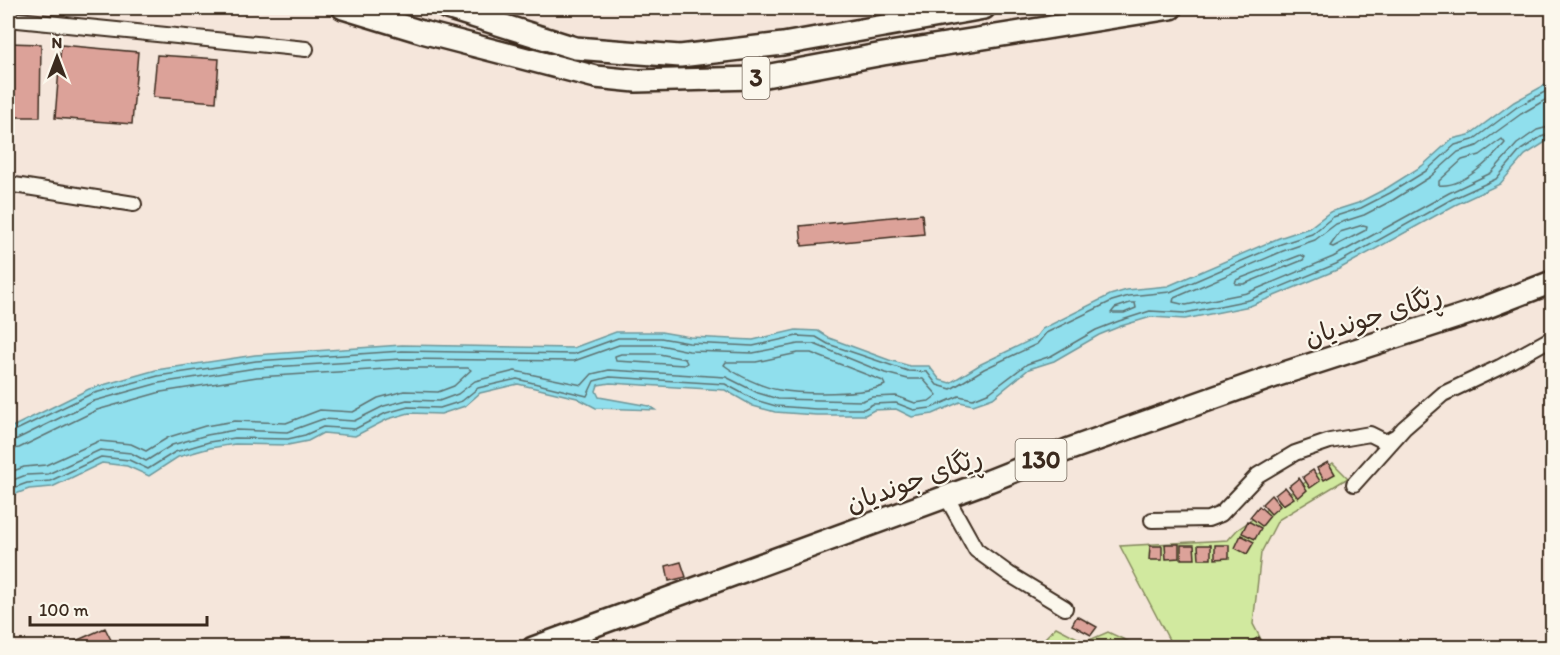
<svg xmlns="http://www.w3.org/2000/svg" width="1560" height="655" viewBox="0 0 1560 655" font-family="Itim,'Playpen Sans Arabic',sans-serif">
	<rect width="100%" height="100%" fill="#f5e6db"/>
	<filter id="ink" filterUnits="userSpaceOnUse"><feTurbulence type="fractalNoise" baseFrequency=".0167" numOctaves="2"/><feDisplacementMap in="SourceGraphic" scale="12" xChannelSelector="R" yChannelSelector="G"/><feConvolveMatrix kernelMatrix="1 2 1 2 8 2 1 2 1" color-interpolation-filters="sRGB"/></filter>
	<g filter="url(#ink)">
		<path fill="#d1e99f" stroke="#868a5e" stroke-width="1.5" d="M 1333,463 L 1348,478 L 1278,520 L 1261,553 L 1253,624 L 1265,647 L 1148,647 L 1169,640 L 1120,546 L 1228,540 L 1237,530 Z
			M 1056,627 L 1085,642 L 1108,632 L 1140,647 L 1036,647 Z"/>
		<path fill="#90dfed" stroke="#6e979a" stroke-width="1.5" d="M 1552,81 L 1552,138 L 1525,155 L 1500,184 L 1455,205 L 1339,269 L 1250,306 L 1185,319 L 1151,317 L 1121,326 L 1099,335 L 1054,361 L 1029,369 L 993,398 L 973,405 L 960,402 L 933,414 L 912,417 L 896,409 L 874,410 L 865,415 L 816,415 L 775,412 L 753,406 L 725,390 L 610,383 L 598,385 L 596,391 L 599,397 L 649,406 L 655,410 L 596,408 L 577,398 L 518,384 L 480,393 L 465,406 L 441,414 L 409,413 L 388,419 L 355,436 L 323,433 L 308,441 L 288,445 L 235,444 L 210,448 L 178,457 L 149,476 L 127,466 L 102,463 L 52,487 L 29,489 L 8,497 L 8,429 L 89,389 L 156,370 L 255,355 L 402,345 L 573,348 L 616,332 L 661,332 L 690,337 L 753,340 L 796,330 L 818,331 L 829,338 L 889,360 L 910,366 L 929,366 L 940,380 L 950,383 L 981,364 L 1035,338 L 1042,329 L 1110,295 L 1127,290 L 1168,286 L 1279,238 L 1309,228 L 1330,212 L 1358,203 L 1387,188 L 1422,166 L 1452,139 L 1469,135 L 1514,102 Z"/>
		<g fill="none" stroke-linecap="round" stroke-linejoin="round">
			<path stroke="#5d7271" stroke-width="1.5" d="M 1552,96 L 1521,114 L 1477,146 L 1458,152 L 1430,177 L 1393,200 L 1364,215 L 1336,224 L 1315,240 L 1283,251 L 1174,298 L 1173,302 L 1186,305 L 1247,293 L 1333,257 L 1449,193 L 1491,173 L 1517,144 L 1537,130 L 1552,126
				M 1502,139 L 1505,143 C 1491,160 1462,188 1439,185 L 1439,181 L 1462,160 L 1480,155 Z
				M 1363,225 L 1367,226 L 1366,230 L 1333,247 L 1330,246 L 1340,232 Z
				M 1301,255 L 1305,257 L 1303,260 L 1244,284 L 1235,284 L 1236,280 Z
				M 1130,303 L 1135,303 L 1136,308 L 1124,313 L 1111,313 L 1115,308 Z
				M 798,353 L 811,353 L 883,381 L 885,385 C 866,395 801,394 779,390 C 761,387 737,375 724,365 L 726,362 L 756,362 Z
				M 621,354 L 659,354 L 685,359 L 687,363 L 684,365 L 616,361 L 615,356 Z
				M 8,434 L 91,394 L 158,376 L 256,361 L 402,351 L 574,354 L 618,338 L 661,338 L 689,343 L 753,346 L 797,336 L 816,337 L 828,344 L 908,371 L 927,372 L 937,385 L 951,389 L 984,369 L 1037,344 L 1046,333 L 1112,301 L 1129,296 L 1170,292 L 1281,244 L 1312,234 L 1333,217 L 1361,208 L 1390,193 L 1426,171 L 1455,145 L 1473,140 L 1517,107 L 1552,88
				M 8,441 L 15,440 L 94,401 L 159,383 L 256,368 L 402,359 L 574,361 L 619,345 L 660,345 L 689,351 L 753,353 L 798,344 L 814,344 L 885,373 L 908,379 L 923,379 L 937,395 L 929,401 L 915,403 L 896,396 L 872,397 L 862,401 L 778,399 L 758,393 L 726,377 L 609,370 L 592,374 L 582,385 L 515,371 L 475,381 L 458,394 L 439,401 L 407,400 L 384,406 L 354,421 L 323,419 L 287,432 L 235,430 L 207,435 L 172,445 L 146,461 L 131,453 L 100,450 L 48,474 L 26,475 L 8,482
				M 8,450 L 19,448 L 97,410 L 161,392 L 257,377 L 402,368 L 468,368 L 471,370 L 454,386 L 438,392 L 404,391 L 378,398 L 353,412 L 320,410 L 286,423 L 235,421 L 205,426 L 169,437 L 146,451 L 131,444 L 99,441 L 46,465 L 24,467 L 8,473
				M 8,490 L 27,483 L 50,481 L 101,457 L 129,460 L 148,469 L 175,452 L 209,442 L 235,438 L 288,439 L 305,435 L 323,427 L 355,429 L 386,413 L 408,407 L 440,408 L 462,401 L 478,388 L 517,379 L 587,396 L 594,381 L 610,377 L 725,384 L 755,400 L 776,406 L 816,409 L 864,409 L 873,404 L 896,403 L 914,410 L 931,408 L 959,396 L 973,399 L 990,392 L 1027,364 L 1051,356 L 1096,330 L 1119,321 L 1150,311 L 1185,313 L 1249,300 L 1336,264 L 1452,199 L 1496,179 L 1521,150 L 1541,137 L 1552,133"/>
		</g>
		<path fill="#dca299" stroke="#3b2a1e" stroke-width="1.5" d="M 8,43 L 41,44 L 40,117 L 8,117 Z
			M 61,45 L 138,52 L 132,124 L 55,118 Z
			M 157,55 L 219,59 L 216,102 L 153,97 Z
			M 922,214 L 924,234 L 802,246 L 800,226 Z
			M 1328,462 L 1335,474 L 1324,480 L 1317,468 Z
			M 1313,470 L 1320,481 L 1310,488 L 1303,477 Z
			M 1299,478 L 1307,490 L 1298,498 L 1289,486 Z
			M 1285,487 L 1294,498 L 1283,505 L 1275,495 Z
			M 1271,495 L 1280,506 L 1271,514 L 1262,504 Z
			M 1259,506 L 1270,516 L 1262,526 L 1250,517 Z
			M 1248,521 L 1261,528 L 1255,539 L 1242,533 Z
			M 1241,535 L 1254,542 L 1247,554 L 1235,548 Z
			M 1165,544 L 1179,544 L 1179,558 L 1166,559 Z
			M 1181,545 L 1194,545 L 1195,559 L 1181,559 Z
			M 1198,545 L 1211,545 L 1211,559 L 1199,559 Z
			M 1215,545 L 1229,545 L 1229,558 L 1215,559 Z
			M 1150,546 L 1162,546 L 1162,560 L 1149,560 Z
			M 681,562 L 686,577 L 669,581 L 666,566 Z
			M 1077,616 L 1097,627 L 1091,635 L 1072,625 Z
			M 105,628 L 112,642 L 100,648 L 60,648 Z
			M 1259,637 L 1265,648 L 1247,648 L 1245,645 Z"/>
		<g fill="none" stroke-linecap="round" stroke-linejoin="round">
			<g stroke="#3b2a1e" stroke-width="18">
				<path id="minor" d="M 8,19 L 306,49
					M 8,184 L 134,204
					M 1354,484 L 1404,428 L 1443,394 L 1500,367 L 1552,338
					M 946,496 L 976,550 L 1009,574 L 1065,608
					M 1152,520 L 1208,519 L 1221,514 L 1258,475 L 1295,453 L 1330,441 L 1370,434 L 1386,442 L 1397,436"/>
			</g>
			<g stroke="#3b2a1e" stroke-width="26">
				<path id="primary" d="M 533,648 L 989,481 L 1067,450 L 1275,376 L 1482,309 L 1552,282"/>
			</g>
			<g stroke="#3b2a1e" stroke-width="26">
				<path id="trunk" d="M 343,8 L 422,32 L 596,77 L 636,81 L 755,78 L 883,54 L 1171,8
					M 447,8 L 575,48 L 680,56 L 783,44 L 984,8"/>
			</g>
			<use href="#minor" stroke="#fbf7ec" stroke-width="14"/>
			<use href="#primary" stroke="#fbf7ec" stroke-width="21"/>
			<use href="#trunk" stroke="#fbf7ec" stroke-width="21"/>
		</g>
	</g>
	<g text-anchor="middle" stroke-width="4.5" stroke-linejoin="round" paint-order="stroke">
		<g fill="#fbf7ec" stroke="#75685c" stroke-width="1.5">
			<rect x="742.5" y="57" width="27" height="42" rx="4.5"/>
			<rect x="1015.5" y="439" width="51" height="42" rx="4.5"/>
		</g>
		<g font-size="24" font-weight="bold" fill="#3b2a1e">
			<text x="756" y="86">3</text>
			<text x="1041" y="468">130</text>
		</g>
		<g font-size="26" fill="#3b2a1e" stroke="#fbf7ec">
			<text transform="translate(1373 316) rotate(-18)" y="9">ڕێگای جوندیان</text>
			<text transform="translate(914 480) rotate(-20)" y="9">ڕێگای جوندیان</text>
		</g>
	</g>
	<rect width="1560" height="655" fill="none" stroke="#fbf7ec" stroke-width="30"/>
	<rect x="15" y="15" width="1530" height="625" fill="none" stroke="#3b2a1e" stroke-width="2" filter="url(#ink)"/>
	<g transform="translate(57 57)" stroke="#fbf7ec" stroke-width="4.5" paint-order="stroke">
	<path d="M0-4.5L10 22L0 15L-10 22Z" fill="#3b2a1e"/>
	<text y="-9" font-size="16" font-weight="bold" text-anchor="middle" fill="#3b2a1e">N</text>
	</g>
	<path d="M30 616v9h177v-9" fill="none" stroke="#3b2a1e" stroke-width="3"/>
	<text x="39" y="616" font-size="18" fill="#3b2a1e" stroke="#fbf7ec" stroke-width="4.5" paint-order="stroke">100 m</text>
</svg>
